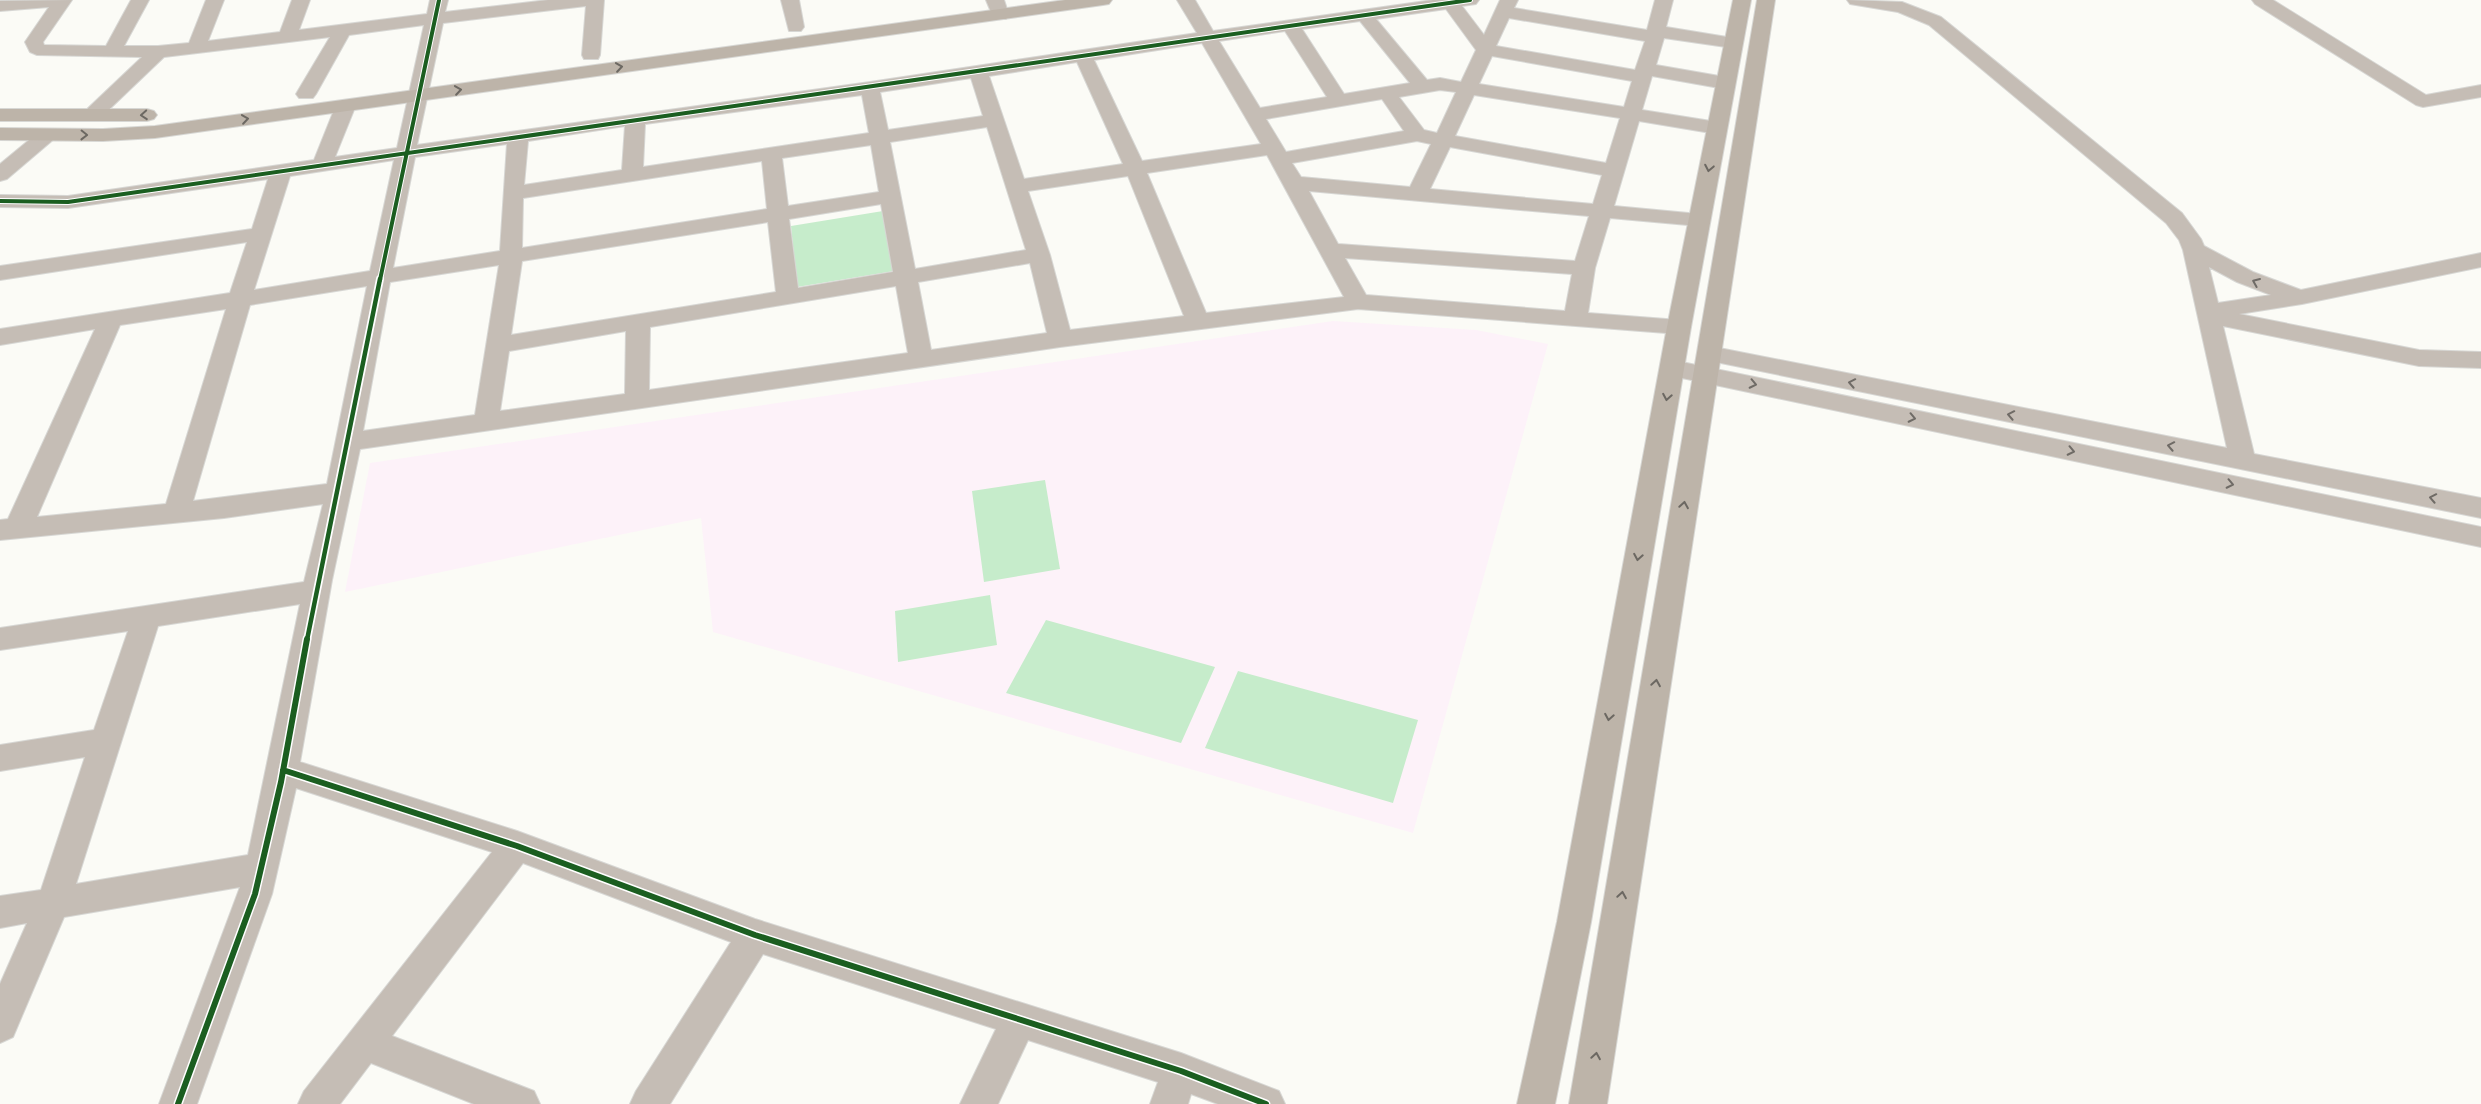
<svg xmlns="http://www.w3.org/2000/svg" width="2481" height="1104" viewBox="0 0 2481 1104" font-family="'Nunito Sans',sans-serif">
	<rect width="100%" height="100%" fill="#fbfbf6"/>
	<path fill="#fdf2f9" d="M 1333,321 L 1476,330 L 1548,344 L 1413,833 L 713,632 L 701,518 L 345,592 L 370,463 Z"/>
	<path fill="#c6eccb" d="M 883,211 L 894,271 L 797,287 L 791,226 Z
		M 1045,480 L 1060,569 L 984,582 L 972,491 Z
		M 990,595 L 997,645 L 898,662 L 895,611 Z
		M 1046,620 L 1215,667 L 1181,743 L 1006,693 Z
		M 1238,671 L 1418,720 L 1393,803 L 1205,748 Z"/>
	<g fill="none" stroke-linecap="round" stroke-linejoin="round">
		<g stroke="#d7d7d4" stroke-width="2">
			<path id="minor" d="M 72,0 L 43,42 L 44,45 L 106,46 L 131,0 L 149,0 L 124,46 L 158,46 L 189,43 L 206,0 L 224,0 L 208,41 L 280,32 L 292,0 L 310,0 L 299,30 L 427,14 L 430,0 L 448,0 L 445,12 L 548,0 L 604,0 L 600,55 L 598,59 L 584,59 L 582,55 L 586,6 L 443,23 L 417,145 L 870,82 L 1197,33 L 1177,0 L 1195,0 L 1213,31 L 1433,0 L 1479,0 L 1476,4 L 1462,6 L 1484,35 L 1500,0 L 1518,0 L 1514,8 L 1647,30 L 1655,0 L 1673,0 L 1666,27 L 1733,38 L 1739,39 L 1742,43 L 1739,47 L 1733,48 L 1664,38 L 1656,65 L 1725,77 L 1732,79 L 1734,83 L 1732,87 L 1725,89 L 1652,76 L 1642,110 L 1717,122 L 1724,124 L 1727,128 L 1724,132 L 1717,134 L 1639,121 L 1614,206 L 1699,214 L 1707,215 L 1710,220 L 1707,225 L 1699,226 L 1610,218 L 1595,268 L 1588,313 L 1679,320 L 1687,322 L 1691,327 L 1687,332 L 1679,334 L 1358,309 L 1060,347 L 360,449 L 332,580 L 300,762 L 517,831 L 755,919 L 1181,1053 L 1279,1091 L 1285,1104 L 1218,1104 L 1191,1094 L 1188,1104 L 1150,1104 L 1158,1082 L 1028,1040 L 998,1104 L 960,1104 L 996,1029 L 763,954 L 670,1104 L 630,1104 L 636,1091 L 731,942 L 523,863 L 392,1036 L 534,1091 L 540,1104 L 474,1104 L 371,1063 L 340,1104 L 298,1104 L 304,1091 L 492,852 L 296,788 L 272,894 L 197,1104 L 159,1104 L 240,887 L 64,917 L 13,1037 L 0,1043 L 0,984 L 27,923 L 0,928 L 0,896 L 41,890 L 85,757 L 0,771 L 0,745 L 94,730 L 128,631 L 0,650 L 0,628 L 304,582 L 323,504 L 224,518 L 0,540 L 0,520 L 8,519 L 95,329 L 0,345 L 0,329 L 230,293 L 247,242 L 0,280 L 0,266 L 252,229 L 268,179 L 68,208 L 0,207 L 0,195 L 68,196 L 314,160 L 336,105 L 339,101 L 353,101 L 356,105 L 335,157 L 397,148 L 424,25 L 349,35 L 316,94 L 313,98 L 299,98 L 296,94 L 330,37 L 164,57 L 98,120 L 84,120 L 81,116 L 84,112 L 142,57 L 37,55 L 30,52 L 25,42 L 49,7 L 0,11 L 0,1 ZM 1446,9 L 1476,50 L 1461,82 L 1440,78 L 1427,80 L 1376,19 ZM 1509,18 L 1645,41 L 1635,70 L 1496,46 ZM 1360,21 L 1410,83 L 1344,94 L 1302,29 ZM 1285,31 L 1327,97 L 1260,108 L 1219,41 ZM 1202,43 L 1261,144 L 1142,161 L 1094,60 ZM 1492,56 L 1632,81 L 1624,107 L 1479,84 ZM 1077,62 L 1123,164 L 1024,179 L 989,76 ZM 971,78 L 983,116 L 888,130 L 880,92 ZM 1440,90 L 1456,92 L 1437,133 L 1424,130 L 1399,97 ZM 862,95 L 869,133 L 643,167 L 645,124 ZM 1474,95 L 1620,118 L 1606,163 L 1455,136 ZM 1382,99 L 1404,131 L 1286,152 L 1266,119 ZM 625,126 L 622,170 L 524,185 L 528,141 ZM 987,127 L 1026,250 L 915,269 L 890,142 ZM 1417,141 L 1431,144 L 1410,187 L 1301,177 L 1292,163 ZM 507,144 L 500,251 L 393,268 L 415,157 ZM 871,145 L 879,192 L 788,206 L 782,158 ZM 1450,147 L 1602,175 L 1593,204 L 1430,189 ZM 1267,155 L 1344,297 L 1206,313 L 1147,173 ZM 394,160 L 370,271 L 254,290 L 290,176 ZM 762,161 L 767,209 L 522,248 L 523,198 ZM 1128,176 L 1184,316 L 1070,330 L 1050,255 L 1028,191 ZM 1309,191 L 1589,216 L 1575,261 L 1338,244 ZM 881,204 L 893,272 L 798,288 L 789,219 ZM 768,222 L 776,292 L 511,335 L 522,261 ZM 1345,258 L 1572,274 L 1565,311 L 1366,295 ZM 1030,263 L 1047,333 L 931,350 L 918,282 ZM 499,265 L 475,415 L 363,431 L 390,282 ZM 367,286 L 327,484 L 193,501 L 250,305 ZM 896,286 L 908,353 L 649,390 L 650,327 ZM 226,309 L 166,504 L 37,517 L 120,325 ZM 626,331 L 625,394 L 500,411 L 509,351 ZM 300,604 L 248,855 L 76,884 L 158,626 Z
				M 781,0 L 799,0 L 804,27 L 801,31 L 789,31 Z
				M 986,0 L 1004,0 L 1009,15 L 1006,19 L 994,19 Z
				M 1847,0 L 1902,2 L 1941,17 L 2182,213 L 2201,239 L 2204,246 L 2253,272 L 2301,290 L 2481,253 L 2481,267 L 2302,304 L 2239,314 L 2419,350 L 2481,352 L 2481,368 L 2419,366 L 2223,326 L 2254,454 L 2481,498 L 2481,518 L 1701,359 L 1697,354 L 1701,349 L 1709,346 L 2227,448 L 2183,250 L 2179,240 L 2166,223 L 1929,25 L 1898,12 L 1850,4 ZM 2209,267 L 2237,282 L 2271,295 L 2218,303 Z
				M 2252,0 L 2273,0 L 2426,95 L 2481,85 L 2481,97 L 2423,107 L 2416,105 L 2255,4 Z
				M 47,129 L 54,131 L 57,135 L 54,139 L 7,179 L 0,181 L 0,164 L 40,131 Z
				M 1672,360 L 2481,527 L 2481,547 L 1663,374 L 1660,368 L 1663,362 Z"/>
		</g>
		<g stroke="#d7d7d4" stroke-width="2">
			<path id="major" d="M 1065,0 L 1112,0 L 1109,4 L 1103,5 L 155,138 L 103,141 L 0,140 L 0,128 L 103,129 L 155,126 Z
				M 1733,0 L 1751,0 L 1691,327 L 1591,922 L 1555,1104 L 1517,1104 L 1557,922 L 1667,327 Z
				M 1757,0 L 1775,0 L 1607,1104 L 1569,1104 Z
				M 0,109 L 147,109 L 154,111 L 157,115 L 154,119 L 147,121 L 0,121 Z"/>
		</g>
		<use href="#minor" fill="#c5bdb5" fill-rule="evenodd"/>
		<use href="#major" fill="#bdb4a9" fill-rule="evenodd"/>
		<g stroke="#fff" stroke-width="6">
			<path id="cycleway-far2" d="M 0,201 L 68,202 L 1470,0
				M 380,280 L 439,0"/>
		</g>
		<g stroke="#fff" stroke-width="8">
			<path id="cycleway-far1" d="M 307,640 L 380,279"/>
		</g>
		<g stroke="#fff" stroke-width="9">
			<path id="cycleway" d="M 283,770 L 517,846 L 755,935 L 1181,1071 L 1266,1104
				M 178,1104 L 255,894 L 281,782 L 307,639"/>
		</g>
		<use href="#cycleway-far2" stroke="#1b5e20" stroke-width="4"/>
		<use href="#cycleway-far1" stroke="#1b5e20" stroke-width="4.5"/>
		<use href="#cycleway" stroke="#1b5e20" stroke-width="6"/>
	</g>
	<defs><path id="oneway-chevron" d="M-2-3.5L2.5 0L-2 3.5" fill="none" stroke-width="1.6" stroke-linecap="round" stroke-linejoin="round" transform="scale(1.25)"/></defs>
	<g stroke="#6c6862">
		<use href="#oneway-chevron" transform="translate(619 67) rotate(-8)"/>
		<use href="#oneway-chevron" transform="translate(458 90) rotate(-8)"/>
		<use href="#oneway-chevron" transform="translate(144 115) rotate(176)"/>
		<use href="#oneway-chevron" transform="translate(245 119) rotate(-8)"/>
		<use href="#oneway-chevron" transform="translate(84 135) rotate(1)"/>
		<use href="#oneway-chevron" transform="translate(1709 168) rotate(101)"/>
		<use href="#oneway-chevron" transform="translate(1667 397) rotate(100)"/>
		<use href="#oneway-chevron" transform="translate(1684 505) rotate(-81)"/>
		<use href="#oneway-chevron" transform="translate(1638 557) rotate(100)"/>
		<use href="#oneway-chevron" transform="translate(1656 683) rotate(-81)"/>
		<use href="#oneway-chevron" transform="translate(1609 717) rotate(100)"/>
		<use href="#oneway-chevron" transform="translate(1622 895) rotate(-81)"/>
		<use href="#oneway-chevron" transform="translate(1596 1056) rotate(-81)"/>
	</g>
	<g stroke="#6f6b66">
		<use href="#oneway-chevron" transform="translate(2256 282) rotate(-157)"/>
		<use href="#oneway-chevron" transform="translate(1852 383) rotate(-169)"/>
		<use href="#oneway-chevron" transform="translate(1753 384) rotate(12)"/>
		<use href="#oneway-chevron" transform="translate(2011 415) rotate(-169)"/>
		<use href="#oneway-chevron" transform="translate(1912 418) rotate(12)"/>
		<use href="#oneway-chevron" transform="translate(2171 446) rotate(-169)"/>
		<use href="#oneway-chevron" transform="translate(2071 451) rotate(12)"/>
		<use href="#oneway-chevron" transform="translate(2230 484) rotate(12)"/>
		<use href="#oneway-chevron" transform="translate(2433 498) rotate(-169)"/>
	</g>
</svg>
